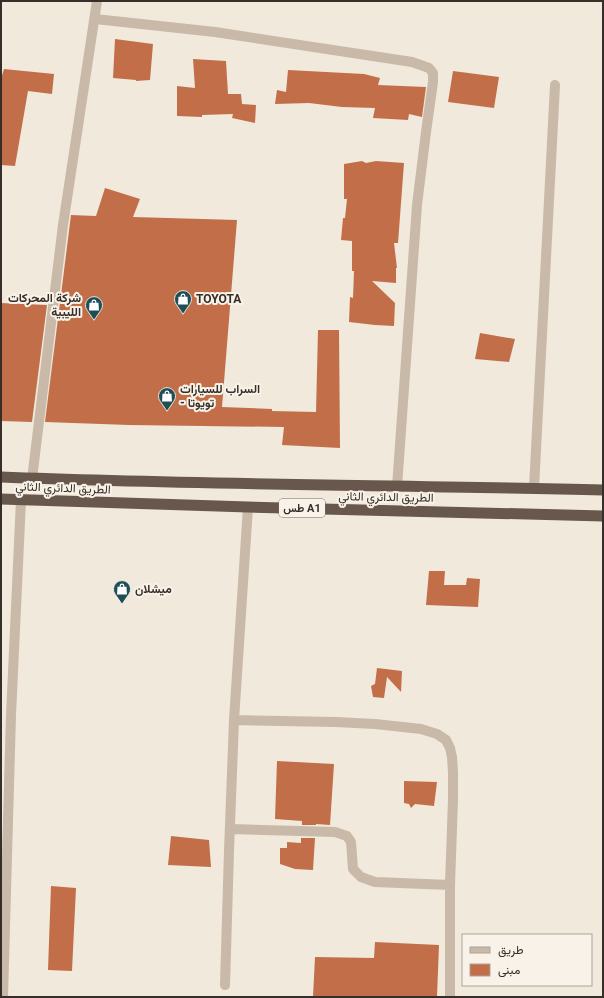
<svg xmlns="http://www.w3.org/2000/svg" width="604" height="998" viewBox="0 0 604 998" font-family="Roboto,Vazirmatn,sans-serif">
	<rect width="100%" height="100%" fill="#f1e9dc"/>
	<path fill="#c26f49" d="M 115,39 L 153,44 L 150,80 L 136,81 L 136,80 L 113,78 Z
		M 193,59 L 226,61 L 228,94 L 241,94 L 242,104 L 256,105 L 255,123 L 232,118 L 233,114 L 202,115 L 202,117 L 177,116 L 177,86 L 195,88 Z
		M 4,69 L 54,74 L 52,94 L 28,91 L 15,166 L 1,165 L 1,79 Z
		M 288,70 L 364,74 L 380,78 L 378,85 L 426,87 L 422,117 L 409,114 L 408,120 L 373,118 L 375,108 L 342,107 L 309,103 L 275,104 L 277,90 L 286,92 Z
		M 453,71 L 499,77 L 494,108 L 448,102 Z
		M 362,161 L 366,163 L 376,161 L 404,163 L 398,243 L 394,243 L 397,268 L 396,268 L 396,283 L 372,281 L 395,303 L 394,326 L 375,325 L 349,322 L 350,297 L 353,298 L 354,271 L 352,271 L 352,241 L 341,240 L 343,218 L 345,218 L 347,199 L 344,199 L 344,164 Z
		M 105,188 L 140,199 L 133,217 L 237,220 L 222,407 L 272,409 L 272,411 L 316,412 L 318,330 L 339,330 L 340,448 L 282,445 L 284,427 L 129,425 L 45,422 L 71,215 L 96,216 Z
		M 1,303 L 47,305 L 32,422 L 1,421 Z
		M 480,333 L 515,339 L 509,362 L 475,359 Z
		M 429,571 L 445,571 L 444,585 L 466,585 L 467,578 L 480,579 L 478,607 L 426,605 Z
		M 377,668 L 402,671 L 401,692 L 387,677 L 384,698 L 373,697 L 371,686 L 375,684 Z
		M 277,761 L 334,764 L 330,825 L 316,824 L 316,825 L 302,825 L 302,821 L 275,819 Z
		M 404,781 L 437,782 L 434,806 L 415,804 L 411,808 L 409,804 L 404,803 Z
		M 171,836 L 209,840 L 211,867 L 168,865 Z
		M 301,838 L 315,838 L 313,870 L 295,869 L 280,864 L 280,848 L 287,848 L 287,842 L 301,843 Z
		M 51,886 L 76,888 L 72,971 L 48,970 Z
		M 375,942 L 439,945 L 437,997 L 313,997 L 315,957 L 374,958 Z"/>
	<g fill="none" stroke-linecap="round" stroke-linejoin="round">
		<path stroke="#c9b9a8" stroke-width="10" d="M 95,19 L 215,32 L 412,62 L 429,68 L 433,73 L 433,82 L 426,132 L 417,205 L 397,487
			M 32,479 L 63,225 L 97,1
			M 534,488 L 555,85
			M 234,720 L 336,722 L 375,724 L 421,729 L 437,734 L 446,740 L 450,748 L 452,757 L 453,772 L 453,799 L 450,885 L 450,997
			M 230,829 L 335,832 L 347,836 L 351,842 L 353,869 L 361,877 L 375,882 L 450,885
			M 225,985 L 229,851 L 234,720 L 248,507
			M 3,997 L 11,715 L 21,500"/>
		<path stroke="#68574d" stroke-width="11" d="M 1,477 C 202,485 402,485 603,490
			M 1,499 L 248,507 L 603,516"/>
	</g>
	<defs>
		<g id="shop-pin" transform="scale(0.9)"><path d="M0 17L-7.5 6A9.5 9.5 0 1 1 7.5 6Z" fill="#1f4f56" stroke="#f9f2e8"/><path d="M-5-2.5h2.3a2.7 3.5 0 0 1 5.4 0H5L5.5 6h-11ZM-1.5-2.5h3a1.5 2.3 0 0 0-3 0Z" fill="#fff"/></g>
	</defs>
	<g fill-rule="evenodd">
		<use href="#shop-pin" x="183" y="299"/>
		<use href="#shop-pin" x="94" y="305"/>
		<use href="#shop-pin" x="167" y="396"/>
		<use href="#shop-pin" x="122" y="589"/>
	</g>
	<g text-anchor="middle" stroke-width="4" stroke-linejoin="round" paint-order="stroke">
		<rect fill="#f9f2e8" stroke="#706962" stroke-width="1" x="279" y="499" width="46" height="18" rx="3"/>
		<g font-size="11" font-weight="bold" fill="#362e28">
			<text x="302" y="512">طس A1</text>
		</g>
		<g font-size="12" font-weight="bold" fill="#362e28" stroke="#f9f2e8" text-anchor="start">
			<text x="81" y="302" text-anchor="end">شركة المحركات<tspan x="81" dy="14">الليبية</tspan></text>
			<text x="196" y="303">TOYOTA</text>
			<text x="180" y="393">السراب للسيارات<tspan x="180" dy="14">- تويوتا</tspan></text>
			<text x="135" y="593">ميشلان</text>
		</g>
		<g font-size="12" fill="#362e28" stroke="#f9f2e8">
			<text transform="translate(63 488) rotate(2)" y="4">الطريق الدائري الثاني</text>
			<text transform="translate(386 497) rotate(1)" y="4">الطريق الدائري الثاني</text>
		</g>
	</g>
	<rect width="604" height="998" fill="none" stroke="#362e28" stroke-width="4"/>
	<rect x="462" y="934" width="130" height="52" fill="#f9f2e8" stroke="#aba49b"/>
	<rect x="470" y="947" width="20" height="6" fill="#c9b9a8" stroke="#aba49b"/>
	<text x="498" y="954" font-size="12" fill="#362e28">طريق</text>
	<rect x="470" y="964" width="20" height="12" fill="#c26f49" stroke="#aba49b"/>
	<text x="498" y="974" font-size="12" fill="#362e28">مبنى</text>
</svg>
